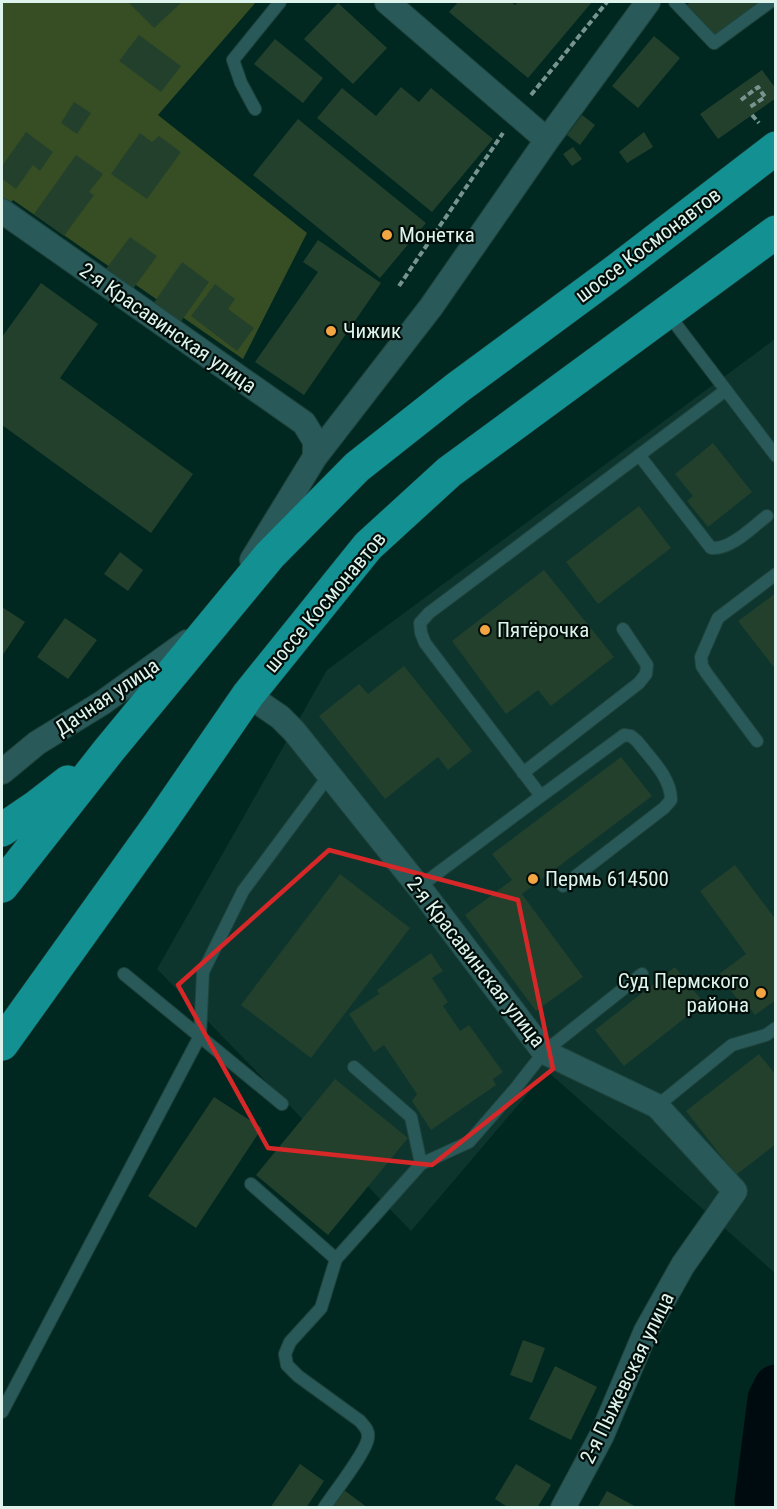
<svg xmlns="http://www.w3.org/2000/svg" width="777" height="1509" viewBox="0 0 777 1509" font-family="'Roboto Condensed',sans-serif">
	<rect width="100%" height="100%" fill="#002820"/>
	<path fill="#0d352d" d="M 775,339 L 775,1273 L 547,1071 L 411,1231 L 157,969 L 327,670 Z"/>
	<path fill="#374e24" d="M 2,2 L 256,2 L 158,115 L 307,233 L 243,359 L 13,200 L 2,213 Z"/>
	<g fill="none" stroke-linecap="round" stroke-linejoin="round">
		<path stroke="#000b0f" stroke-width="45" d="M 758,1508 L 757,1501 L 770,1399 L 776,1387"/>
	</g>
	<path fill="#23402c" d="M 128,2 L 182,2 L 154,28 Z
		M 458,2 L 511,2 L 515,5 L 518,2 L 592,2 L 528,78 L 449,12 Z
		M 691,2 L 760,2 L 711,38 L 686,5 Z
		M 338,3 L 387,48 L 353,84 L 304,39 Z
		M 139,35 L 181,66 L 161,92 L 119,61 Z
		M 654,36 L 680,58 L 638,108 L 612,86 Z
		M 275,39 L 323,78 L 303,103 L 254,64 Z
		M 762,70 L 776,89 L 776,98 L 718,139 L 700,114 Z
		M 401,87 L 419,102 L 431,88 L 493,139 L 432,212 L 317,118 L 342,88 L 376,116 Z
		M 74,102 L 91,113 L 77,134 L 61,123 Z
		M 582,115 L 595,125 L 580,145 L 567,135 Z
		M 298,119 L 426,223 L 380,278 L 253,175 Z
		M 26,132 L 53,152 L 40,171 L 33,165 L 16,189 L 2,179 L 2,166 Z
		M 644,132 L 653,147 L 627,163 L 619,152 Z
		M 140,133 L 152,142 L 159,136 L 181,152 L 147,199 L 111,174 Z
		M 573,147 L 582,159 L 572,166 L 563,154 Z
		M 76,155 L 103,174 L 89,192 L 94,195 L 64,236 L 34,214 Z
		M 130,237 L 157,256 L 130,293 L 103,273 Z
		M 318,240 L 381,283 L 304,395 L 255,362 L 318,272 L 303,262 Z
		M 182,262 L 209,282 L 180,323 L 153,304 Z
		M 41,283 L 98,324 L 60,378 L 193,474 L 151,533 L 2,425 L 2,337 Z
		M 215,284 L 235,299 L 228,309 L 254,328 L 237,351 L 191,316 Z
		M 713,443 L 752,492 L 708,527 L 687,501 L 693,496 L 675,474 Z
		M 639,506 L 671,548 L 598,604 L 566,562 Z
		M 120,552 L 143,570 L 128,591 L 104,574 Z
		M 544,570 L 614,657 L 551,706 L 538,690 L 506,714 L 452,641 Z
		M 776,593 L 776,670 L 738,621 Z
		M 2,607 L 25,622 L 2,656 Z
		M 65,618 L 97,640 L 68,679 L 37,657 Z
		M 404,666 L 472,751 L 448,770 L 438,757 L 385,799 L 319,716 L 359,684 L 368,694 Z
		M 621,757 L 652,796 L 522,894 L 583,977 L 536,1011 L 465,915 L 512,880 L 492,854 Z
		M 735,865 L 776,920 L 776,1000 L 755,1015 L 744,1000 L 740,1003 L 719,974 L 746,954 L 700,891 Z
		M 340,874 L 410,928 L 311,1058 L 241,1005 Z
		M 431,953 L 443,971 L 432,978 L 448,1002 L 443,1006 L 460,1031 L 469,1025 L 503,1072 L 493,1079 L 496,1085 L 431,1130 L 412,1101 L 417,1094 L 384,1045 L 374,1052 L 349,1014 L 379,994 L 377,990 Z
		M 675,967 L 704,1003 L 624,1066 L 595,1030 Z
		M 759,1054 L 776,1075 L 776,1144 L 736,1175 L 686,1111 Z
		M 335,1079 L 408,1138 L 328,1235 L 256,1175 Z
		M 214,1097 L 262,1128 L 196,1228 L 148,1196 Z
		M 523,1340 L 545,1348 L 532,1383 L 510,1375 Z
		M 555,1366 L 597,1387 L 571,1440 L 529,1419 Z
		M 300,1464 L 324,1481 L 306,1508 L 270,1508 Z
		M 516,1464 L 551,1485 L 537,1508 L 509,1508 L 495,1499 Z
		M 344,1490 L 368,1508 L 331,1508 Z
		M 607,1491 L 638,1508 L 597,1508 Z"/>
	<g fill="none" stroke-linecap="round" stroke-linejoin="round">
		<g stroke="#1f443d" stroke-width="14">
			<path id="lane" d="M 675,2 L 714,43 L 770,2
				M 255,109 L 241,83 L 233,60 L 280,2
				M 668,314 L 776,456
				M 639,455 L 711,548 C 731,550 752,527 767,516
				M 757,741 L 707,674 L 702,666 L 701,657 L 718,618 L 776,574
				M 523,773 L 639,683 L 646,674 L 647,665 L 623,629
				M 541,796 L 624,735 L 631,736 L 637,741 C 650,758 671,777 671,800 L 664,808 L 563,886
				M 419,887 L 541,796 L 425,643 L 421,633 L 420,623 L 429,613 L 726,390
				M 124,974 L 282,1104
				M 354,1067 L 411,1117 L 421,1164
				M 657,1106 L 732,1045 L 766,1035 L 776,1028
				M 251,1184 L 336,1259
				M 2,1412 L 200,1036 L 203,972 L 243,891 L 330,774
				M 324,1508 C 333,1494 368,1450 368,1437 C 369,1430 364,1426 360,1421 L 298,1376 L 287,1365 L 285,1354 L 290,1342 L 321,1308 L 336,1259 L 421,1164 L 469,1142 L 515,1089 L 544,1052 L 642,974"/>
		</g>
		<g stroke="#1f443d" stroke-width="26">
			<path id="street" d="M 387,2 L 547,140
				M 2,211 L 304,423 L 315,441 L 315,457
				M 252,560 L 315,457 L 431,307 L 547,140 L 648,2
				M 248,695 L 280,717 L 294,731 L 419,887 L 544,1052 L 657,1106 L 735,1191 L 683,1265 L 646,1331 L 602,1435 L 563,1508
				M 2,772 L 37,743 L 102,703 L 187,642"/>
		</g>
		<g stroke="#1f443d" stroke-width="34">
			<path id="primary" d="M 2,830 L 37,806 L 68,782
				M 2,886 L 109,750 L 270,555 L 357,467 L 457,388 L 617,270 L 776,148
				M 2,1044 L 160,823 L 248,695 L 368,546 L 449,472 L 776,232"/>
		</g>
		<path stroke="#77958e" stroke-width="4" stroke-dasharray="6 3" stroke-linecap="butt" d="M 531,95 L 607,2
			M 741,100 L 758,87 L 765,97 L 750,107
			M 752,115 L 759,123
			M 399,286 L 503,133"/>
		<use href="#lane" stroke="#295959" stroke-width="12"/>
		<use href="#street" stroke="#295959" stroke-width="24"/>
		<use href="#primary" stroke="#139092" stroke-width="33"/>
	</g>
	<path fill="none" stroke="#d62828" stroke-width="4.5" stroke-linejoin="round" d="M 329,850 L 518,900 L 553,1069 L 432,1165 L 268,1148 L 178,985 Z"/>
	<g fill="#f3a443" stroke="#010e0a" stroke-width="2">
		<circle cx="387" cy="235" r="6"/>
		<circle cx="331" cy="331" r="6"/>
		<circle cx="485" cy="630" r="6"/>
		<circle cx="533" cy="879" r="6"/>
		<circle cx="761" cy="993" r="6"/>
	</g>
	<g text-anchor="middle" stroke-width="4.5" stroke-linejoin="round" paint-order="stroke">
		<g font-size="21" fill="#ddf3ec" stroke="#010e0a" text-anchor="start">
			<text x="399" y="242">Монетка</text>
			<text x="343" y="338">Чижик</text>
			<text x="497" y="637">Пятёрочка</text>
			<text x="545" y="886">Пермь 614500</text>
			<text x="749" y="988" text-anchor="end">Суд Пермского<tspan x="749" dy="24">района</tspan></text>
		</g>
		<g font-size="21" fill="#ddf3ec" stroke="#010e0a">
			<text transform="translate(648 245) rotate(-37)" y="7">шоссе Космонавтов</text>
			<text transform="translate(168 328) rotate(35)" y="7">2-я Красавинская улица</text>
			<text transform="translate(325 602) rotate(-50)" y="7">шоссе Космонавтов</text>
			<text transform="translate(107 697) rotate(-34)" y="7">Дачная улица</text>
			<text transform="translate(476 962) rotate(52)" y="7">2-я Красавинская улица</text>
			<text transform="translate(627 1378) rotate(-64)" y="7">2-я Пыжевская улица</text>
		</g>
	</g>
	<rect width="777" height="1509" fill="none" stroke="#ddf3ec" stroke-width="6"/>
</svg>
